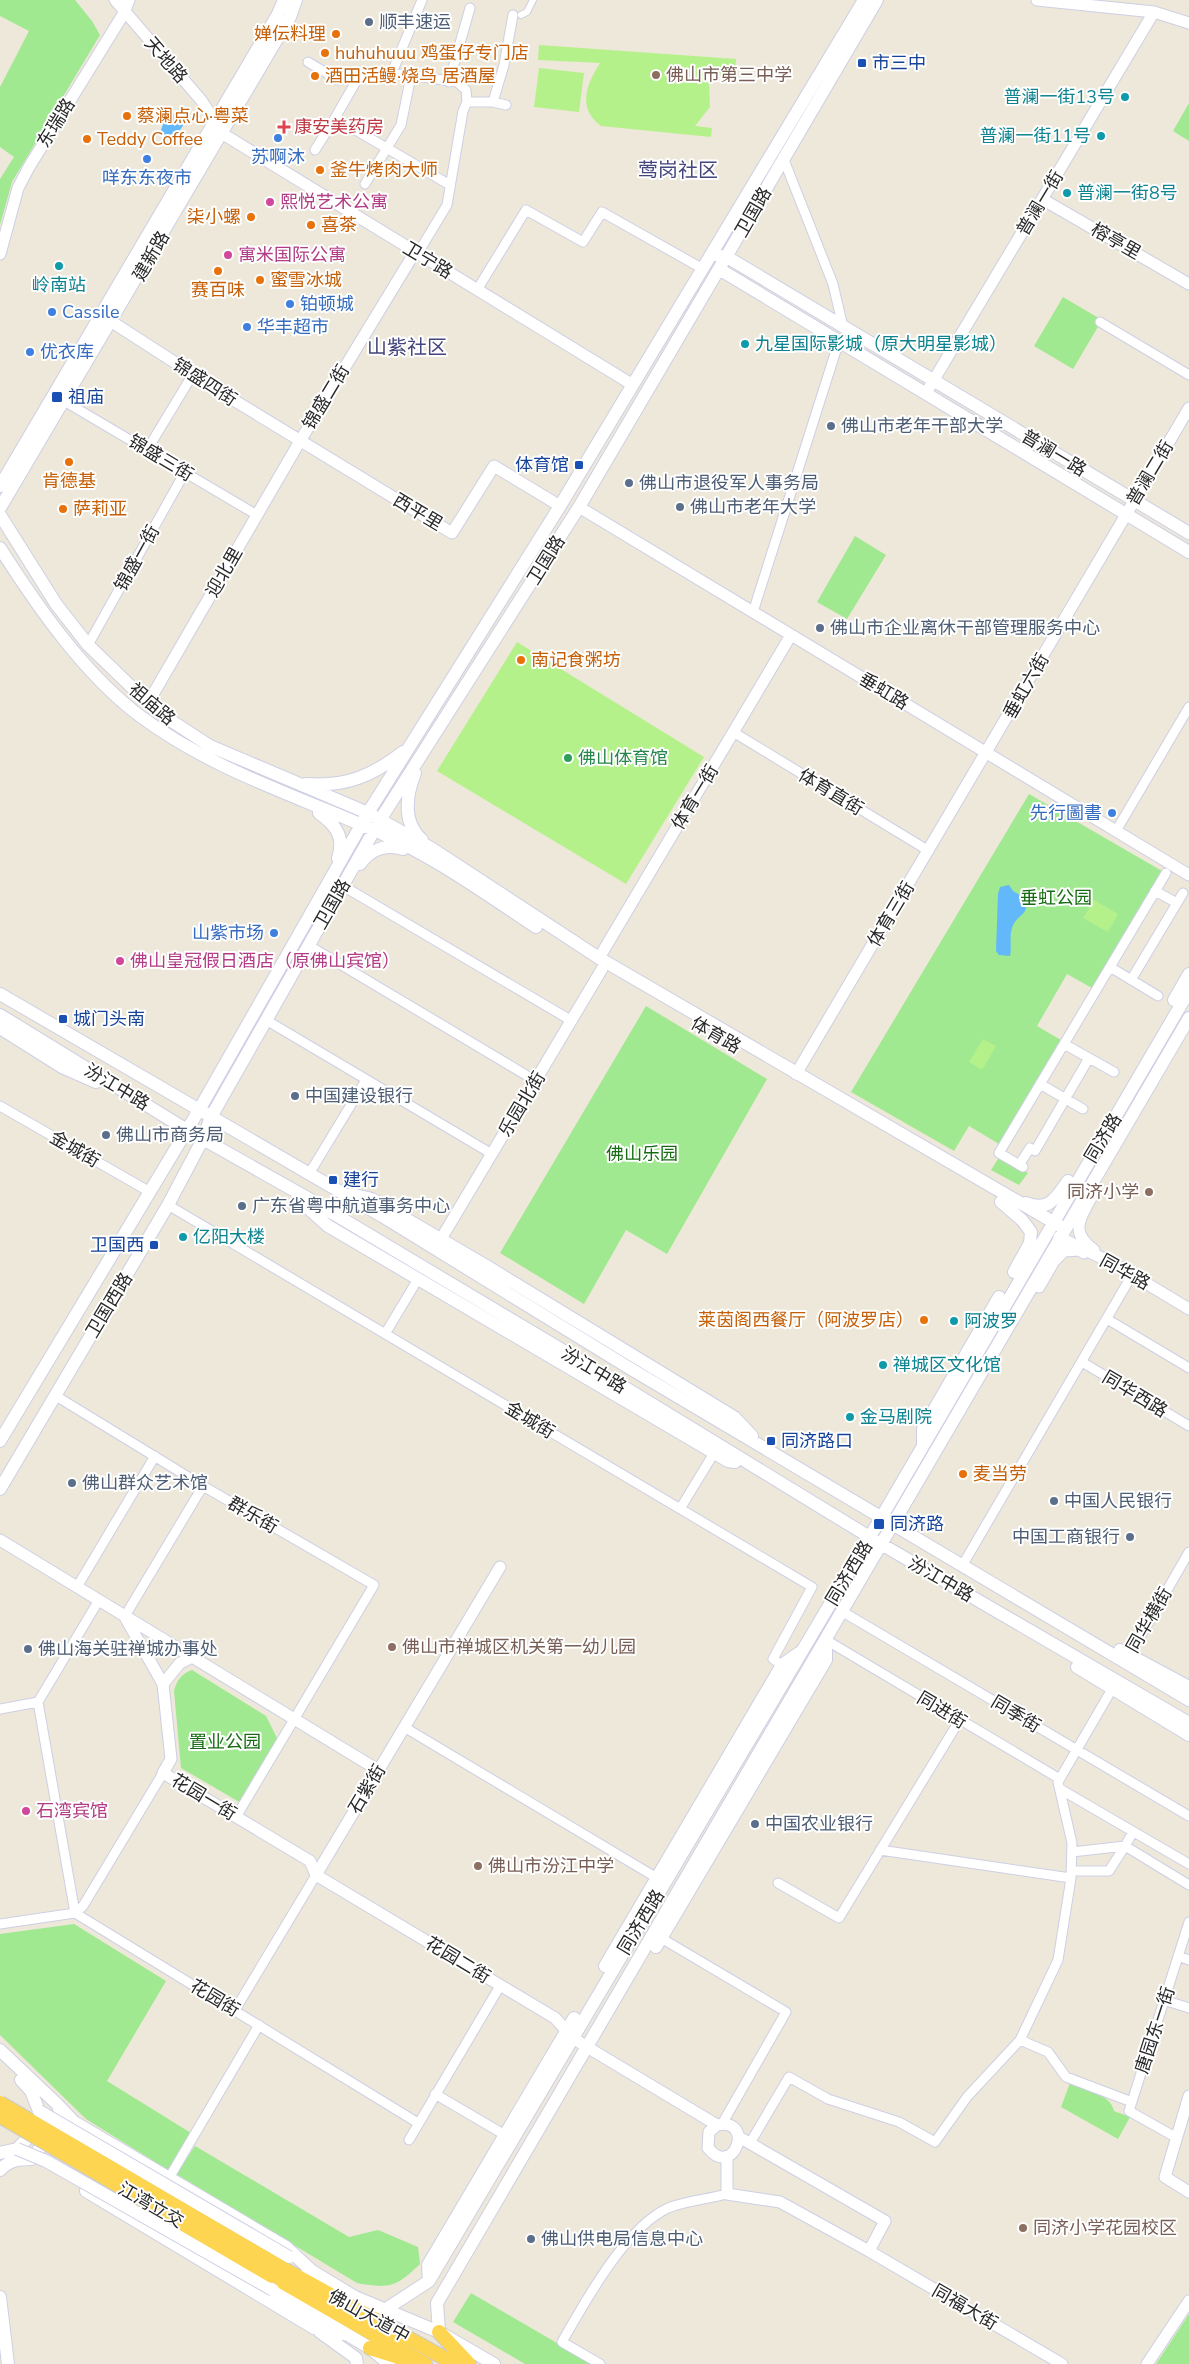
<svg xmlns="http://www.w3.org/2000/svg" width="1189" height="2364" viewBox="0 0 1189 2364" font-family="'Nunito Sans','Noto Sans SC',sans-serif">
	<rect width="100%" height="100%" fill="#ede8d9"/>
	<path fill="#a0e990" d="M 0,0 L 75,0 L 92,21 L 100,35 L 12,182 L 0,225 L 0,179 L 14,157 L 0,147 L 0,87 L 29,31 L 0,16 Z
		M 1189,103 L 1189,141 L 1173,131 Z
		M 1063,297 L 1102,320 L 1073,369 L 1034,346 Z
		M 855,536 L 886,555 L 847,619 L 817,602 Z
		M 1029,794 L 1162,871 L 1092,988 L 1067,974 L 1037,1026 L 1061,1040 L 999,1144 L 969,1126 L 954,1151 L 851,1092 Z
		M 646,1006 L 767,1079 L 667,1254 L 626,1230 L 584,1304 L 500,1253 Z
		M 1000,1156 L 1028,1173 L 1019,1185 L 991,1170 Z
		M 192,1670 L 266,1716 L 278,1740 L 241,1803 L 181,1768 L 174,1691 C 177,1680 181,1674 192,1670 Z
		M 74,1924 L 166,1981 L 107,2081 L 191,2133 L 168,2170 L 86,2119 L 0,2035 L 0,1934 Z
		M 1070,2083 C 1083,2088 1111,2094 1114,2111 L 1130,2117 L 1118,2139 L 1061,2107 Z
		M 195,2146 L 349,2237 L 378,2230 L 418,2247 L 420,2264 C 396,2287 390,2289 357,2283 L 176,2174 Z
		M 471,2293 L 593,2364 L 525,2364 L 453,2322 Z
		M 1189,2314 L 1189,2364 L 1156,2364 Z"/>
	<path fill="#b5f18b" d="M 539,45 L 736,59 L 735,75 L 702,73 L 709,81 L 710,107 L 695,126 L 712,128 L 711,137 L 601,126 C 577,108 586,85 600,63 L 538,60 Z
		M 539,68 L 584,73 L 579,112 L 534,107 Z
		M 517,642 L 704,757 L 626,884 L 437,771 Z
		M 1094,900 L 1118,914 L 1108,932 L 1083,918 Z
		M 983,1039 L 996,1046 L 982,1070 L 969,1062 Z"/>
	<path fill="#62b8f9" d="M 173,114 L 181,117 L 184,124 C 179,132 175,138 165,136 L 161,130 L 163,124 Z
		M 1009,885 L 1013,891 L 1025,898 C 1031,916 1016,914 1012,928 C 1009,937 1012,947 1010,956 L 999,955 L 996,951 L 998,894 L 1000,887 Z"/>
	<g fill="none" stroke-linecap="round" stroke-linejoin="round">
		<g stroke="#cecfe4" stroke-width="8">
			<path id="pedestrian" d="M 521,15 L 527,12 L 533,0"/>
		</g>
		<g stroke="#cecfe4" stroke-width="11">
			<path id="minor" d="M 308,62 L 338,80 L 403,74 L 457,82 L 466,90 L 467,102
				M 391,75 L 422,0
				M 358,78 L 335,118 L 450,185
				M 449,82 L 470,8
				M 493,102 L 504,65 L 513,15
				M 315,150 L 335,118
				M 784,160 L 833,284 L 843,327
				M 365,184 L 401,125 L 411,76
				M 418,253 L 447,205 L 463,111 L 467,102 L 493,102 L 506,105
				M 477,290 L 526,210 L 583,242 L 602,212 L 703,269
				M 1100,322 L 1189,375
				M 64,401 L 257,515
				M 147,450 L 193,374
				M 753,612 L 839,341
				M 88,645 L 185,472
				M 733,732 L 929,851
				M 1116,831 L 1189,707
				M 343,886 L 572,1021
				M 1155,891 L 1177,903
				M 308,945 L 536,1081
				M 1110,967 L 1158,996
				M 1131,980 L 1183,893
				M 266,1020 L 492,1154
				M 1064,1044 L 1114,1072
				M 1040,1084 L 1083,1109
				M 0,1106 L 150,1192
				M 1019,1165 L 1030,1148 L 1035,1151 L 1089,1058
				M 1023,1167 L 999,1153 L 1166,873
				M 309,1174 L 366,1080
				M 168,1205 L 812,1587 L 773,1659 L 782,1665
				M 1107,1319 L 1189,1368
				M 385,1334 L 418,1279
				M 1082,1362 L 1189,1426
				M 56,1396 L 203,1486 L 374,1585 L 236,1817
				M 680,1509 L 714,1453
				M 962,1566 L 1132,1275
				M 77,1587 L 155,1456
				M 843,1612 L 1189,1816
				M 125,1616 L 203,1486
				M 826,1640 L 1060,1779
				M 1128,1658 L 1189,1552
				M 0,1709 L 38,1702
				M 404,1727 L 657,1878
				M 1060,1789 L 1189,1864
				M 880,1850 L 1071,1878
				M 1072,1852 L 1125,1846 L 1133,1832
				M 1072,1871 L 1109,1871 L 1125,1846 L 1189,1885
				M 778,1883 L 839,1918 L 959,1721
				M 75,1913 L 38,1702 L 99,1600
				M 75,1913 L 83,1906 L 163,1773
				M 0,1924 L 75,1913 L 418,2123
				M 661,1938 L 786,2012 L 722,2124
				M 1178,1956 L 1189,1960
				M 1164,2000 L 1189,2008
				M 235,2010 L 316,1875
				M 1020,2040 L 1048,2052 L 1066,2077 L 1132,2102
				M 435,2094 L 505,2135
				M 1177,2138 L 1129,2111 L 1189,1922
				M 409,2140 L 500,1986
				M 750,2143 L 789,2077 L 828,2099 L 899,2122 L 935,2142 L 967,2097 L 1020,2040 L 1058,1960 L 1071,1878 L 1072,1843 L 1058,1782 L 1112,1689
				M 169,2178 L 259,2025
				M 600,2364 L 562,2342 C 585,2302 625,2228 668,2208 C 685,2201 708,2199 727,2194"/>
		</g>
		<g stroke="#cecfe4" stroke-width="13">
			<path id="tertiary" d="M 115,0 L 201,100 L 215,121
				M 1037,0 L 1154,12 L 1189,23
				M 223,134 L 633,385
				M 1042,199 L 1189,284
				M 0,254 L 18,188 L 29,167 L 124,13 L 129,0
				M 112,322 L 227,396 L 452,533 L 494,466 L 560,506
				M 926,393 L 1154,12
				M 579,507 L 1189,875
				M 148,703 L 300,441 L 415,252
				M 599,958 L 791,635
				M 796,1074 L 1189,408
				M 1091,1198 C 1079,1219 1070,1233 1094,1250
				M 1059,1237 L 1116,1265 L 1189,1309
				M 441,1239 L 602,969
				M 1039,1287 L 1054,1261 L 1064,1251 L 1079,1250 L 1084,1253
				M 0,1540 L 378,1770
				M 125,1617 L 163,1684 L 171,1759 L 163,1773 L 310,1861 L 316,1875
				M 163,1684 L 180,1663 L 192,1657
				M 316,1875 L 555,2018 L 573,2038 L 587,2047 L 717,2125 C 756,2117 734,2180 708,2148 L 709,2132 L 717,2125
				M 316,1875 L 500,1567
				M 1189,2096 L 1165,2177 L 1189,2192
				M 739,2137 L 885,2221 L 869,2251 L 1062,2364
				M 727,2156 L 727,2194 L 780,2202 L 869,2251
				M 1147,2364 L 1189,2301"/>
		</g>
		<g stroke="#cecfe4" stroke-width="14">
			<path id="secondary" d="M 719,256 L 727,257 L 1189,533
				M 719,269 L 1189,552
				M 0,486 L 278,14 L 284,0
				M 0,508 L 290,17 L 296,0
				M 0,515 L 56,604 L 88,645 L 148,703 L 170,720 L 210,746 L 368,813 L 431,848 L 599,958 L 1060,1226
				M 0,548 C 37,606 84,674 140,716 C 211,769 294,795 374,830 C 432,855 483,892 536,927
				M 415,773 C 406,796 402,822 422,840
				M 306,784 C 346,787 372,776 403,752
				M 319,813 C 336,825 345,837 338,858
				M 360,864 C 371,849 386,844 403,849
				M 0,994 L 382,1216 L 631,1369 L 1189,1700
				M 1174,1000 L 1189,974
				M 0,1015 L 187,1130 L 304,1196 L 619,1384 L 881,1544 L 1189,1723
				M 0,1028 L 62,1067 L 96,1082
				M 351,1194 L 372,1199 L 488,1267 L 734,1417 L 752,1436
				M 299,1200 L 328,1226 L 728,1461 L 735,1462
				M 1001,1202 L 1022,1220 L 1031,1232 L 1030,1243 L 1014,1272
				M 1026,1203 C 1049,1212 1056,1198 1068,1181
				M 0,1441 L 199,1110 L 368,813 L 560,506 L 864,0
				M 923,1446 L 923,1429 L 999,1297
				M 0,1489 L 168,1205 L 203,1139 L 211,1117 L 380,820 L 579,507 L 877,0
				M 1120,1650 L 1189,1687
				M 1077,1667 L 1189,1735
				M 656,1947 L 826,1660 L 826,1642
				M 605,1966 L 782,1665 L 799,1653
				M 0,2050 L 58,2105 L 60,2112
				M 58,2105 L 74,2122 L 286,2247 L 312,2271
				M 0,2153 L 17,2149 L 34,2132 L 39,2111 L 31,2091 L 21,2080
				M 0,2170 C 9,2160 19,2159 32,2159 L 49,2135
				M 86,2191 L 314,2328 L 349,2335
				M 307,2268 L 355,2297 L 439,2332 L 494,2364
				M 429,2281 L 428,2265 L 574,2018
				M 273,2290 L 370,2348 L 389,2364
				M 0,2297 L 8,2364
				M 386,2309 L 429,2281 L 881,1518 L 1189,991
				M 320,2332 L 356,2358 L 357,2364
				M 439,2332 L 437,2303 L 1189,1018"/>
		</g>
		<g stroke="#ccc" stroke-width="16">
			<path id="trunk" d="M 282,2268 L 455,2364
				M 272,2276 L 425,2364
				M 439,2332 L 469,2364
				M 370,2348 L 408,2360"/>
		</g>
		<use href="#pedestrian" stroke="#fff" stroke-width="6"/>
		<use href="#minor" stroke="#fff" stroke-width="9"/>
		<use href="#tertiary" stroke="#fff" stroke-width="11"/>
		<use href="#secondary" stroke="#fff" stroke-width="12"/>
		<use href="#trunk" stroke="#fed550" stroke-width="14"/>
		<g stroke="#cecfe4" stroke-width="14" stroke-linecap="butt">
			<path id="secondary-bridge" d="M 39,2111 L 289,2257
				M 17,2149 L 46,2161 L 273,2290"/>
		</g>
		<g stroke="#ccc" stroke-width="16" stroke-linecap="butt">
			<path id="trunk-bridge" d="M 0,2103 L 282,2268
				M 0,2116 L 272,2276"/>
		</g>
		<use href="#secondary-bridge" stroke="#fff" stroke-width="12"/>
		<use href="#trunk-bridge" stroke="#fed550" stroke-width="14"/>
	</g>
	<g fill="#5c6f8a" stroke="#fff" stroke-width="2">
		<circle cx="369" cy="22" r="5"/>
		<circle cx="831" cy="426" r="5"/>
		<circle cx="629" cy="483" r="5"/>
		<circle cx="680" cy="507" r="5"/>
		<circle cx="820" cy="628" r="5"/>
		<circle cx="295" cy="1096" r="5"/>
		<circle cx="106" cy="1135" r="5"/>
		<circle cx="242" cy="1206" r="5"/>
		<circle cx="72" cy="1483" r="5"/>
		<circle cx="1054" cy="1501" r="5"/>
		<circle cx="1130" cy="1537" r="5"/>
		<circle cx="28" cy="1649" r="5"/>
		<circle cx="755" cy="1824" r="5"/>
		<circle cx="531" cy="2239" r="5"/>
	</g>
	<g fill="#e8710a" stroke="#fff" stroke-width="2">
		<circle cx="336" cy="34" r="5"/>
		<circle cx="325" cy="53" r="5"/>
		<circle cx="315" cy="76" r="5"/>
		<circle cx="127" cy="116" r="5"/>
		<circle cx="87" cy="139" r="5"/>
		<circle cx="320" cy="170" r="5"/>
		<circle cx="251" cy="217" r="5"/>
		<circle cx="311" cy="225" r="5"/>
		<circle cx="218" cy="271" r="5"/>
		<circle cx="260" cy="280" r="5"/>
		<circle cx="69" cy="462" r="5"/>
		<circle cx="63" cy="509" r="5"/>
		<circle cx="521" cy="660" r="5"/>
		<circle cx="924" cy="1320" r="5"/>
		<circle cx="963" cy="1474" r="5"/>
	</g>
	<g fill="#1a4fb4" stroke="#fff" stroke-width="2">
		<rect x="857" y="58" width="10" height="10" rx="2.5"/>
		<rect x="51" y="391" width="12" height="12" rx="2.5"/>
		<rect x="574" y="460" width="10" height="10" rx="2.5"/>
		<rect x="58" y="1014" width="10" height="10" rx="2.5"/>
		<rect x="328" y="1175" width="10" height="10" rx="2.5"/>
		<rect x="149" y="1240" width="10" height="10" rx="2.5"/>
		<rect x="766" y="1436" width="10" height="10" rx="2.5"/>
		<rect x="873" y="1518" width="12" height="12" rx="2.5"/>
	</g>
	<g fill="#8d6e63" stroke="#fff" stroke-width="2">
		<circle cx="656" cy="75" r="5"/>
		<circle cx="1149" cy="1192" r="5"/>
		<circle cx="392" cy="1647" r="5"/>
		<circle cx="478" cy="1866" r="5"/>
		<circle cx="1023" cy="2228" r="5"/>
	</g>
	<g fill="#0f9aa8" stroke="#fff" stroke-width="2">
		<circle cx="1125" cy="97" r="5"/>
		<circle cx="1101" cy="136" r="5"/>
		<circle cx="1067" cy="193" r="5"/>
		<circle cx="59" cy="266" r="5"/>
		<circle cx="745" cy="344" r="5"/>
		<circle cx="183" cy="1237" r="5"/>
		<circle cx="954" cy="1321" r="5"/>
		<circle cx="883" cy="1365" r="5"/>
		<circle cx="850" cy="1417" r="5"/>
	</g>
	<path fill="#e0444e" stroke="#fff" stroke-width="2" d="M281.5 119.5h5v5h5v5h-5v5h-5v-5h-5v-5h5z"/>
	<g fill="#3f7fe0" stroke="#fff" stroke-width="2">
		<circle cx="278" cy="138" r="5"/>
		<circle cx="147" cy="159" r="5"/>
		<circle cx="290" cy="304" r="5"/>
		<circle cx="52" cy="312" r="5"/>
		<circle cx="247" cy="327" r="5"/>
		<circle cx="30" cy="352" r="5"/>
		<circle cx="1112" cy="813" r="5"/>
		<circle cx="274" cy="933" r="5"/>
	</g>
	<g fill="#d1479c" stroke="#fff" stroke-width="2">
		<circle cx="270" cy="202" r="5"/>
		<circle cx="228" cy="255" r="5"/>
		<circle cx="120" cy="961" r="5"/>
		<circle cx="26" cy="1811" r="5"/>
	</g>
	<circle fill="#2e9e5b" stroke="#fff" stroke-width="2" cx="568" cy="758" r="5"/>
	<g text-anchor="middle" stroke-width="4" stroke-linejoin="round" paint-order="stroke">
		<g font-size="18" fill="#4e5e75" stroke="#fff" text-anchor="start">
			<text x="379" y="28">顺丰速运</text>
			<text x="841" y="432">佛山市老年干部大学</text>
			<text x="639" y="489">佛山市退役军人事务局</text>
			<text x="690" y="513">佛山市老年大学</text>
			<text x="830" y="634">佛山市企业离休干部管理服务中心</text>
			<text x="305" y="1102">中国建设银行</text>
			<text x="116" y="1141">佛山市商务局</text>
			<text x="252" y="1212">广东省粤中航道事务中心</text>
			<text x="82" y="1489">佛山群众艺术馆</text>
			<text x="1064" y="1507">中国人民银行</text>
			<text x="1120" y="1543" text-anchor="end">中国工商银行</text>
			<text x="38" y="1655">佛山海关驻禅城办事处</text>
			<text x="765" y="1830">中国农业银行</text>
			<text x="541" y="2245">佛山供电局信息中心</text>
		</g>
		<g font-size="18" fill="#c56008" stroke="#fff" text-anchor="start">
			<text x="326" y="40" text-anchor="end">婵伝料理</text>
			<text x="335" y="59">huhuhuuu 鸡蛋仔专门店</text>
			<text x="325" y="82">酒田活鳗·烧鸟 居酒屋</text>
			<text x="137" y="122">蔡澜点心·粤菜</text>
			<text x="97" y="145">Teddy Coffee</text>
			<text x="330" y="176">釜牛烤肉大师</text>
			<text x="241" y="223" text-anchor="end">柒小螺</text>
			<text x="321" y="231">喜茶</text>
			<text x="270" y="286">蜜雪冰城</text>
			<text x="218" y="296" text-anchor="middle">赛百味</text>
			<text x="69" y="487" text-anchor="middle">肯德基</text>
			<text x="73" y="515">萨莉亚</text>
			<text x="531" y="666">南记食粥坊</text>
			<text x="914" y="1326" text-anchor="end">莱茵阁西餐厅（阿波罗店）</text>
			<text x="973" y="1480">麦当劳</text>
		</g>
		<g font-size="18" fill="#292929" stroke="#fff">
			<text transform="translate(166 60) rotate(49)" y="6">天地路</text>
			<text transform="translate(56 123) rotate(-58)" y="6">东瑞路</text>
			<text transform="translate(1040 203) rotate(-59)" y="6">普澜一街</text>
			<text transform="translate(753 212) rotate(-60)" y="6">卫国路</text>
			<text transform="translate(1116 241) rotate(30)" y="6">榕亭里</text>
			<text transform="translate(151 256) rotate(-60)" y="6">建新路</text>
			<text transform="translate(428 260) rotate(31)" y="6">卫宁路</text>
			<text transform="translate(205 382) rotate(33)" y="6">锦盛四街</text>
			<text transform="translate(326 397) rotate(-59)" y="6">锦盛二街</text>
			<text transform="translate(1054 453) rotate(31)" y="6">普澜一路</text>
			<text transform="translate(161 458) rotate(31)" y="6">锦盛三街</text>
			<text transform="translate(1150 473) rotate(-59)" y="6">普澜二街</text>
			<text transform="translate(418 512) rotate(31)" y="6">西平里</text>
			<text transform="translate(137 558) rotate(-61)" y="6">锦盛一街</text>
			<text transform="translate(546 560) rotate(-58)" y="6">卫国路</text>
			<text transform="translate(224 572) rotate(-60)" y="6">迎北里</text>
			<text transform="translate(1026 686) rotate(-60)" y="6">垂虹六街</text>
			<text transform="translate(884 691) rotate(31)" y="6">垂虹路</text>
			<text transform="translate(152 704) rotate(40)" y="6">祖庙路</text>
			<text transform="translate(831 792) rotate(31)" y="6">体育直街</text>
			<text transform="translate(695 797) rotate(-59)" y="6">体育一街</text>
			<text transform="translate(332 904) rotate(-60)" y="6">卫国路</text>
			<text transform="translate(891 914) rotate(-59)" y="6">体育三街</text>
			<text transform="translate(716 1035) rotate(30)" y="6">体育路</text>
			<text transform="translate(117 1087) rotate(31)" y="6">汾江中路</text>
			<text transform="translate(522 1104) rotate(-59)" y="6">乐园北街</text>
			<text transform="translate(1103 1138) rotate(-59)" y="6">同济路</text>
			<text transform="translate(75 1149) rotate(30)" y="6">金城街</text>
			<text transform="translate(1125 1272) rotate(29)" y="6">同华路</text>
			<text transform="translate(109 1305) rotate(-59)" y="6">卫国西路</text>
			<text transform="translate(594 1370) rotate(31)" y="6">汾江中路</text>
			<text transform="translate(1135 1394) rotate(31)" y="6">同华西路</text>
			<text transform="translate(530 1420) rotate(31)" y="6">金城街</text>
			<text transform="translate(253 1515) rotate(30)" y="6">群乐街</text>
			<text transform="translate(849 1573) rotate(-59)" y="6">同济西路</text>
			<text transform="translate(941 1579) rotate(30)" y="6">汾江中路</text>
			<text transform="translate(1149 1620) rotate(-60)" y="6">同华横街</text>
			<text transform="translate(942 1710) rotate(31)" y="6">同进街</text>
			<text transform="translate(1016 1714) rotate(31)" y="6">同季街</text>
			<text transform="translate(367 1789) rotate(-59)" y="6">石紫街</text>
			<text transform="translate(204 1797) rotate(31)" y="6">花园一街</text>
			<text transform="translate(641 1922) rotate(-59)" y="6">同济西路</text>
			<text transform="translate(458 1960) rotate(31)" y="6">花园二街</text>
			<text transform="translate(215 1998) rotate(31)" y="6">花园街</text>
			<text transform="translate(1155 2030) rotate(-72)" y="6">唐园东一街</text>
			<text transform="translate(151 2205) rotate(30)" y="6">江湾立交</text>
			<text transform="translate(965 2307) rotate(30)" y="6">同福大街</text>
			<text transform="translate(369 2316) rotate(29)" y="6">佛山大道中</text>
		</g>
		<g font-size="18" fill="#164399" stroke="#fff" text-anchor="start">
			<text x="872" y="69">市三中</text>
			<text x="68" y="403">祖庙</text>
			<text x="569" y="471" text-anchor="end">体育馆</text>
			<text x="73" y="1025">城门头南</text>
			<text x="343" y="1186">建行</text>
			<text x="144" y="1251" text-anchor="end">卫国西</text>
			<text x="781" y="1447">同济路口</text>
			<text x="890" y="1530">同济路</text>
		</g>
		<g font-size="18" fill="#785e54" stroke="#fff" text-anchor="start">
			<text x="666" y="81">佛山市第三中学</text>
			<text x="1139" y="1198" text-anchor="end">同济小学</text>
			<text x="402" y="1653">佛山市禅城区机关第一幼儿园</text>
			<text x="488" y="1872">佛山市汾江中学</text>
			<text x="1033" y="2234">同济小学花园校区</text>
		</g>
		<g font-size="18" fill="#0d838f" stroke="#fff" text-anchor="start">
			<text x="1115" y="103" text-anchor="end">普澜一街13号</text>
			<text x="1091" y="142" text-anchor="end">普澜一街11号</text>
			<text x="1077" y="199">普澜一街8号</text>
			<text x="59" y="291" text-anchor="middle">岭南站</text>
			<text x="755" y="350">九星国际影城（原大明星影城）</text>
			<text x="193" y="1243">亿阳大楼</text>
			<text x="964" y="1327">阿波罗</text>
			<text x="893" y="1371">禅城区文化馆</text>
			<text x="860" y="1423">金马剧院</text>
		</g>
		<g font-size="18" fill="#be3a42" stroke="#fff" text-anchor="start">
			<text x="294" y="133">康安美药房</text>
		</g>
		<g font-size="18" fill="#366cbe" stroke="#fff" text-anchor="start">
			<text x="278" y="163" text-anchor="middle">苏啊沐</text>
			<text x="147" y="184" text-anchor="middle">咩东东夜市</text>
			<text x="300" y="310">铂顿城</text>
			<text x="62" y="318">Cassile</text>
			<text x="257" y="333">华丰超市</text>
			<text x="40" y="358">优衣库</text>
			<text x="1102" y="819" text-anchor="end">先行圖書</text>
			<text x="264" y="939" text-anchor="end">山紫市场</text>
		</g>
		<g font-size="18" fill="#b23c85" stroke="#fff" text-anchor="start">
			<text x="280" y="208">熙悦艺术公寓</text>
			<text x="238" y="261">寓米国际公寓</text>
			<text x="130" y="967">佛山皇冠假日酒店（原佛山宾馆）</text>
			<text x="36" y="1817">石湾宾馆</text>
		</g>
		<g font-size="18" fill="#27864d" stroke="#fff" text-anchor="start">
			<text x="578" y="764">佛山体育馆</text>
		</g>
		<g font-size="18" fill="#176c13" stroke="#fff">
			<text x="1056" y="904">垂虹公园</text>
			<text x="642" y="1160">佛山乐园</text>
			<text x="225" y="1748">置业公园</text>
		</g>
		<g font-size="20" fill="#45467d" stroke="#fff">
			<text x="678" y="177">莺岗社区</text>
			<text x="407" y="354">山紫社区</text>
		</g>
	</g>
</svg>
